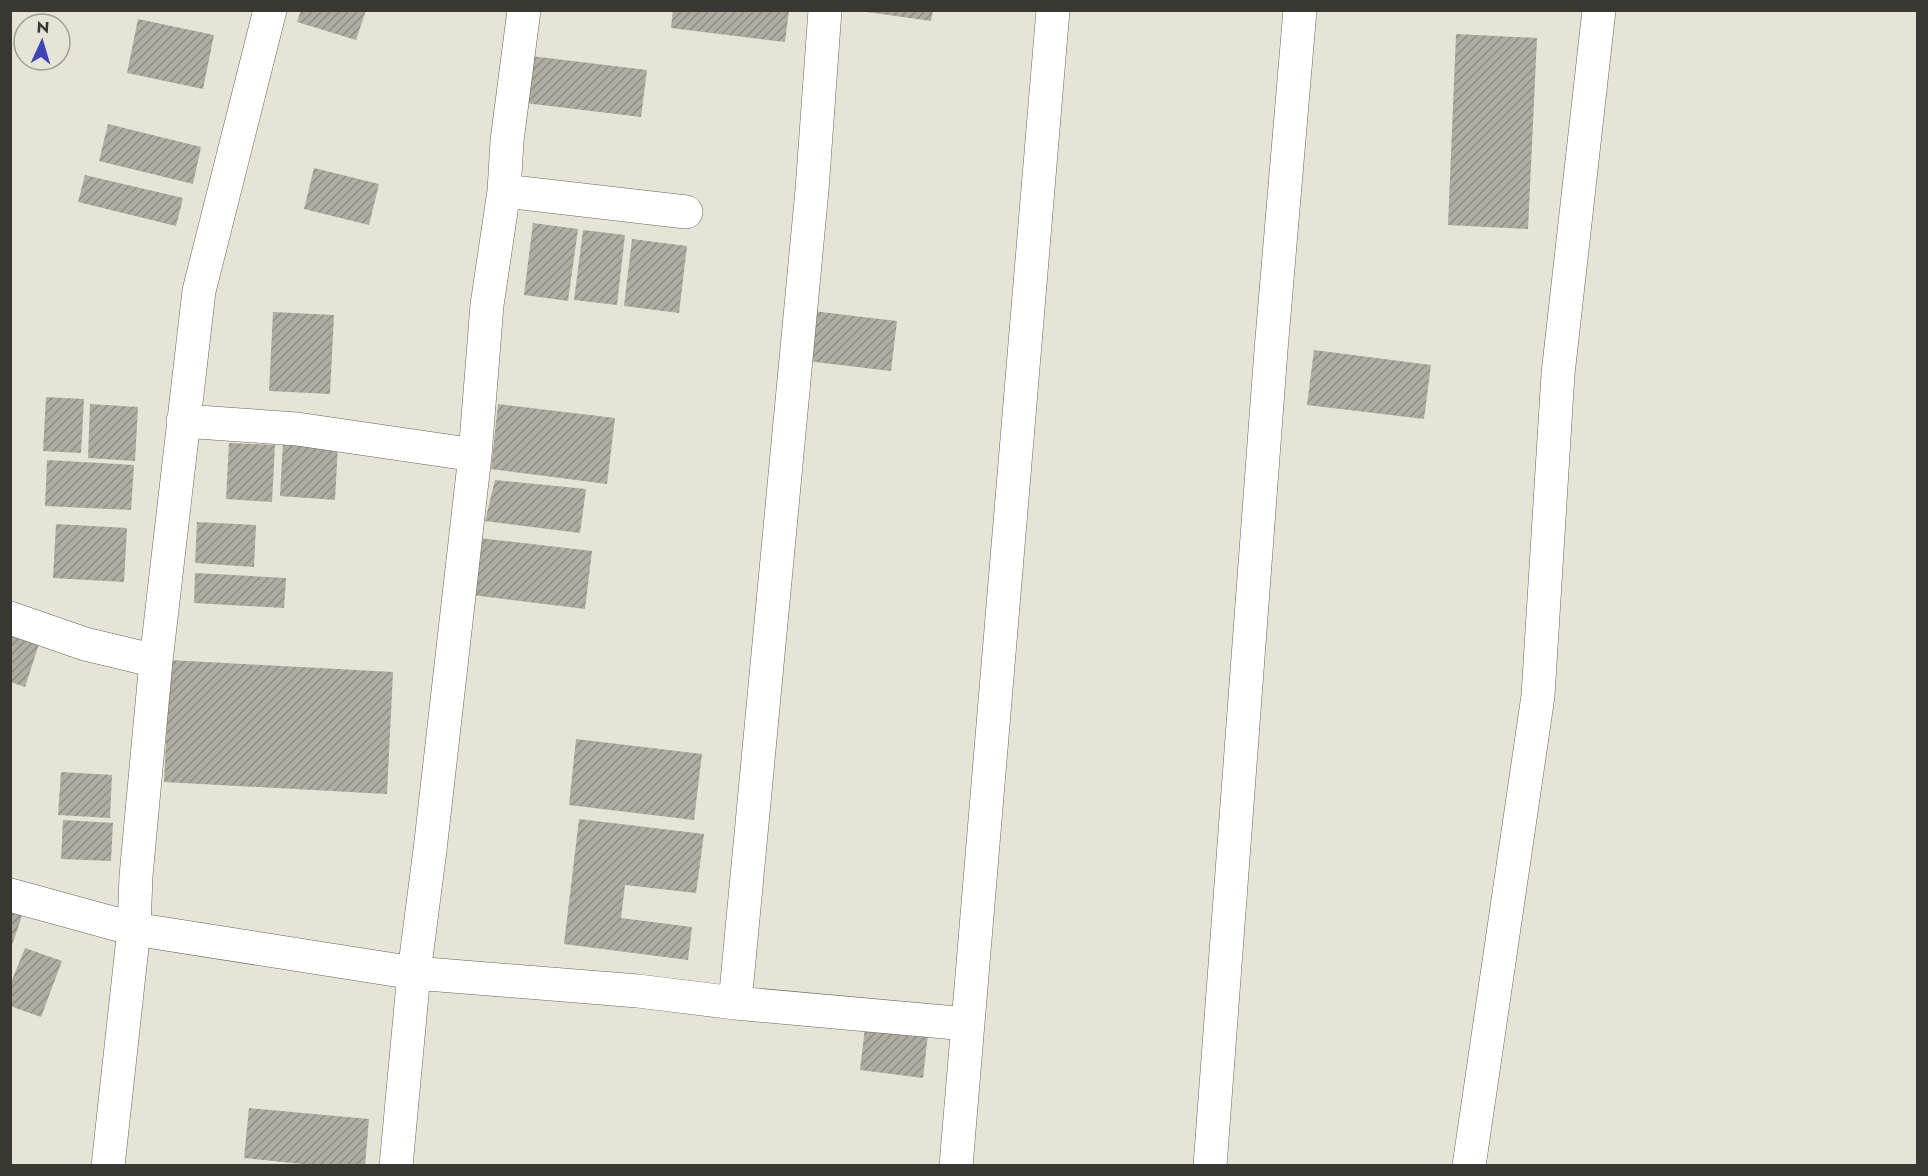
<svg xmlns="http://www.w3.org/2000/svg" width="1928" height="1176" viewBox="0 0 1928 1176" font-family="Jost,sans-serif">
	<defs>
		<pattern id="building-hatch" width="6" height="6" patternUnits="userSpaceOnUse" patternTransform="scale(1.5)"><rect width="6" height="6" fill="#afada1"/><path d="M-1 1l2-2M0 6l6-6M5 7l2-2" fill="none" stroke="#8f8e84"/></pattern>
	</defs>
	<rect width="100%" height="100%" fill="#e6e4d7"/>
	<path fill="url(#building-hatch)" d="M 301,10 L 366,10 L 356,40 L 297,22 Z
		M 673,10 L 789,10 L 785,42 L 671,28 Z
		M 853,10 L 933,10 L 931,21 Z
		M 138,19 L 214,35 L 203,89 L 127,73 Z
		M 1456,34 L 1537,38 L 1528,229 L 1448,225 Z
		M 531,56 L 647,70 L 641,117 L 525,103 Z
		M 108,124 L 201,147 L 193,184 L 99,161 Z
		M 314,168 L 379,184 L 369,225 L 304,209 Z
		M 85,175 L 183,198 L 176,226 L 78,202 Z
		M 533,223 L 578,229 L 568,301 L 524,295 Z
		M 583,230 L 625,235 L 617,305 L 574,300 Z
		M 632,239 L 687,246 L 679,313 L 624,306 Z
		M 804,310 L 897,321 L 891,371 L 798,360 Z
		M 273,312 L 334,315 L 330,394 L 269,391 Z
		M 1314,350 L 1431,365 L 1424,419 L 1307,405 Z
		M 46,397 L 84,399 L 81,453 L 43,451 Z
		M 90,404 L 138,407 L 135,461 L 88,458 Z
		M 498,404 L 615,418 L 607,484 L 491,469 Z
		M 283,442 L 338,445 L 335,500 L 280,496 Z
		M 229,443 L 275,445 L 272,502 L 226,499 Z
		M 47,460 L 134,465 L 131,510 L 45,506 Z
		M 495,480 L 586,489 L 580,533 L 485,521 Z
		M 197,522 L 256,525 L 254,567 L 195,563 Z
		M 56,524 L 127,528 L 124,582 L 53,578 Z
		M 479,538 L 592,551 L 585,609 L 472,595 Z
		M 195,573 L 286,578 L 284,608 L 194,603 Z
		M 10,627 L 41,638 L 25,687 L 10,682 Z
		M 170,660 L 393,672 L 387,794 L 164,782 Z
		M 576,739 L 702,754 L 694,820 L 569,805 Z
		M 61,772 L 112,775 L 110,818 L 58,815 Z
		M 579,819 L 704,834 L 696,893 L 625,885 L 621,918 L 692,927 L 688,960 L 564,944 Z
		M 63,820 L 113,823 L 111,861 L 61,859 Z
		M 10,908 L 23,913 L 11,948 L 10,948 Z
		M 25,948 L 62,961 L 41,1017 L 10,1006 L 10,985 Z
		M 866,1019 L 929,1026 L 923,1078 L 860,1070 Z
		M 249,1108 L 369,1119 L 365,1166 L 321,1166 L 244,1158 Z"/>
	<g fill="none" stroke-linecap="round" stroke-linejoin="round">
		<g stroke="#67665b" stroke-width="34">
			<path id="minor" d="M 504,191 L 686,212
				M 183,421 L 297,429 L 475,455
				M 10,618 L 85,644 L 156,661
				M 10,895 L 134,929 L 414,973 L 638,991 L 735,1003 L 967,1024
				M 735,1003 L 812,190 L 825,10
				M 108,1166 L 134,929 L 136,876 L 156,661 L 199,291 L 270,10
				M 396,1166 L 414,973 L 430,850 L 475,455 L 487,305 L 504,191 L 507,141 L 524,10
				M 956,1166 L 1053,10
				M 1210,1166 L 1271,350 L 1300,10
				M 1469,1166 L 1538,696 L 1558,374 L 1599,10"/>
		</g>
		<use href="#minor" stroke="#fff" stroke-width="33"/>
	</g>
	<rect width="1928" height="1176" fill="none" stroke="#383833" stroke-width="24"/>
	<g transform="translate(42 42) rotate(4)"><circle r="28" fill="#e6e4d7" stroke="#a09f95" stroke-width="1.5"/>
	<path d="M0-4.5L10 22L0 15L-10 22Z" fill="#4042b7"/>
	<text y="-9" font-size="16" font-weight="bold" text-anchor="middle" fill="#383833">N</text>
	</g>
</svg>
